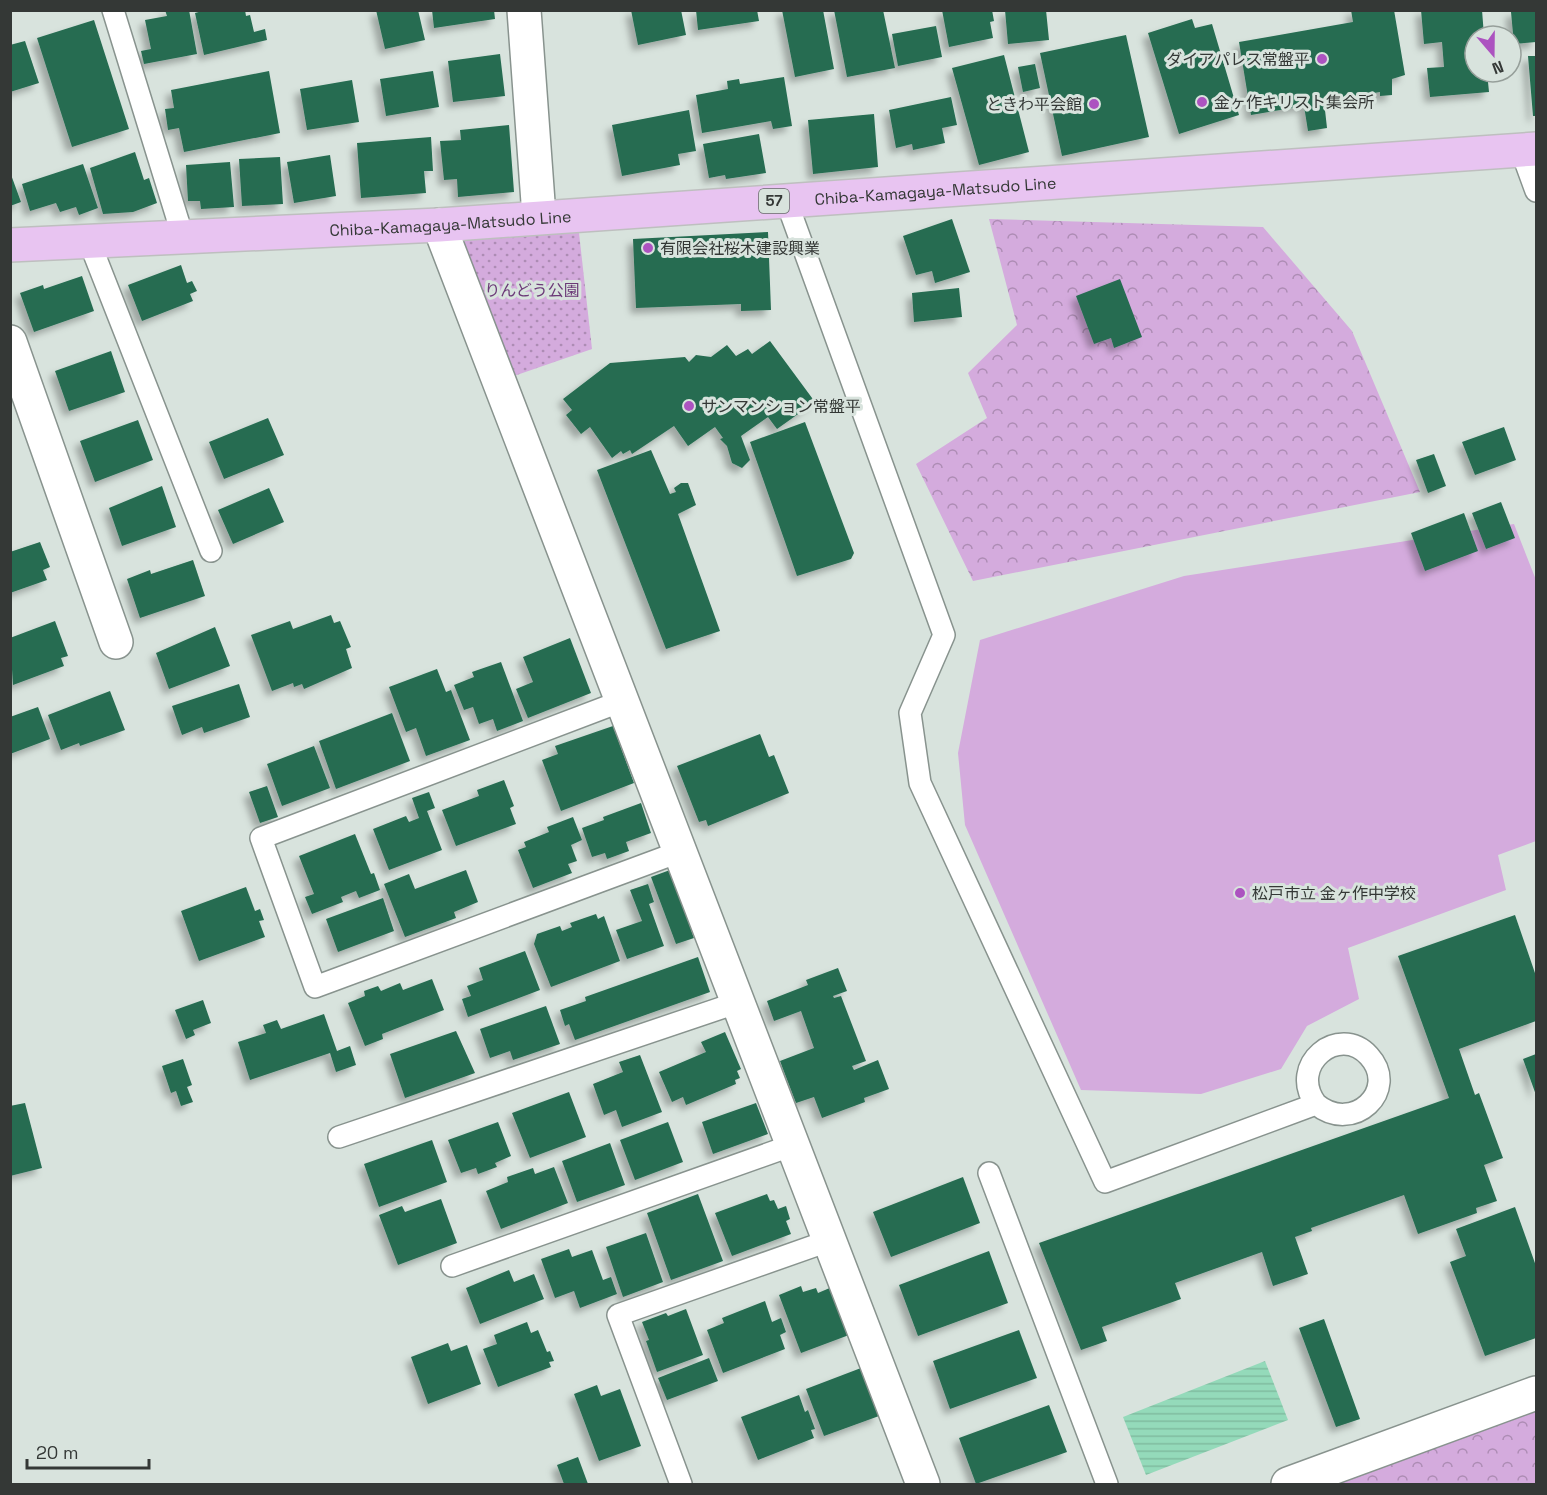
<svg xmlns="http://www.w3.org/2000/svg" width="1547" height="1495" viewBox="0 0 1547 1495" font-family="'Space Grotesk','Noto Sans JP',sans-serif">
	<defs>
		<pattern id="grass-dots" width="8" height="8" patternUnits="userSpaceOnUse" patternTransform="scale(1.5)"><rect width="8" height="8" fill="#d4abdd"/><path d="M2 2h.1M6 6h.1" fill="none" stroke="#ad8cb4" stroke-width="1.8" stroke-linecap="round"/></pattern>
		<pattern id="forest-crowns" width="20" height="18" patternUnits="userSpaceOnUse" patternTransform="scale(1.5)"><rect width="20" height="18" fill="#d4abdd"/><path d="M2 6a3 3 0 1 1 6 0M12 15a3 3 0 1 1 6 0" fill="none" stroke="#ad8cb4"/></pattern>
		<pattern id="water-rules" width="6" height="5" patternUnits="userSpaceOnUse" patternTransform="scale(1.5)"><rect width="6" height="5" fill="#94daba"/><path d="M0 2.5h6" fill="none" stroke="#80bca0"/></pattern>
		<filter id="shadow"><feDropShadow dx="-5.5" dy="5.5" stdDeviation="3" flood-color="#0004"/></filter>
	</defs>
	<rect width="100%" height="100%" fill="#d8e3dd"/>
	<path fill="url(#grass-dots)" d="M 579,233 L 592,349 L 511,377 L 453,237 Z"/>
	<path fill="url(#forest-crowns)" d="M 989,219 L 1263,227 L 1352,331 L 1420,492 L 973,581 L 916,464 L 987,418 L 968,373 L 1017,325 Z
		M 1536,1410 L 1536,1484 L 1336,1484 L 1355,1476 Z"/>
	<path fill="#d4abdd" d="M 1514,524 L 1536,580 L 1536,841 L 1498,855 L 1506,890 L 1348,948 L 1359,999 L 1307,1026 L 1281,1069 L 1201,1094 L 1081,1090 L 965,825 L 958,753 L 980,640 L 1184,576 Z"/>
	<path fill="url(#water-rules)" d="M 1265,1361 L 1288,1420 L 1146,1475 L 1123,1417 Z"/>
	<path fill="#256c51" filter="url(#shadow)" d="M 165,10 L 189,10 L 197,54 L 144,64 L 141,51 L 151,49 L 145,20 L 167,16 Z
		M 206,10 L 245,10 L 246,16 L 250,15 L 254,32 L 265,29 L 267,40 L 204,55 L 195,13 Z
		M 376,10 L 418,10 L 425,40 L 385,49 Z
		M 432,10 L 494,10 L 495,19 L 434,28 Z
		M 631,10 L 681,10 L 686,35 L 638,45 Z
		M 696,10 L 757,10 L 759,21 L 698,30 Z
		M 782,10 L 823,10 L 834,69 L 795,77 Z
		M 834,10 L 883,10 L 895,68 L 847,77 Z
		M 942,10 L 992,10 L 994,21 L 990,22 L 993,38 L 949,47 Z
		M 1005,10 L 1046,10 L 1049,40 L 1008,44 Z
		M 1351,10 L 1394,10 L 1405,75 L 1392,79 L 1392,95 L 1380,96 L 1380,92 L 1324,101 L 1327,128 L 1308,131 L 1304,106 L 1251,115 L 1239,42 L 1353,22 Z
		M 1421,10 L 1482,10 L 1484,36 L 1475,36 L 1475,72 L 1487,72 L 1489,92 L 1430,97 L 1427,68 L 1444,67 L 1442,42 L 1424,44 Z
		M 1536,10 L 1536,42 L 1514,44 L 1511,12 Z
		M 1192,19 L 1195,28 L 1212,24 L 1239,115 L 1179,134 L 1148,33 Z
		M 94,20 L 129,129 L 72,147 L 37,38 Z
		M 936,26 L 942,57 L 898,66 L 892,34 Z
		M 1126,35 L 1149,137 L 1062,156 L 1040,53 Z
		M 25,41 L 39,83 L 10,92 L 10,45 Z
		M 500,54 L 505,96 L 453,102 L 448,61 Z
		M 1004,55 L 1029,152 L 979,165 L 952,68 Z
		M 1528,56 L 1536,56 L 1536,116 L 1533,116 Z
		M 1035,64 L 1040,88 L 1023,92 L 1018,67 Z
		M 269,71 L 280,133 L 184,152 L 179,128 L 168,130 L 165,109 L 174,108 L 171,90 Z
		M 433,71 L 439,107 L 386,116 L 380,79 Z
		M 784,77 L 792,126 L 773,129 L 771,121 L 702,133 L 696,95 L 728,89 L 727,81 L 739,79 L 740,84 Z
		M 352,80 L 359,122 L 307,130 L 300,89 Z
		M 951,97 L 957,125 L 942,128 L 945,143 L 913,150 L 912,144 L 896,148 L 889,110 Z
		M 689,110 L 696,151 L 678,154 L 680,165 L 622,176 L 612,125 Z
		M 874,114 L 878,167 L 813,174 L 808,120 Z
		M 509,125 L 514,192 L 458,197 L 457,179 L 444,180 L 440,141 L 461,140 L 460,130 Z
		M 759,134 L 766,173 L 726,179 L 725,175 L 709,178 L 703,144 Z
		M 431,137 L 433,171 L 424,171 L 426,193 L 361,198 L 357,143 Z
		M 135,152 L 144,180 L 149,178 L 157,203 L 133,212 L 103,214 L 90,168 Z
		M 330,155 L 336,196 L 294,203 L 287,162 Z
		M 280,157 L 283,204 L 242,206 L 239,159 Z
		M 230,162 L 234,207 L 201,209 L 200,201 L 188,201 L 186,165 Z
		M 83,164 L 98,208 L 79,215 L 76,207 L 60,212 L 56,203 L 30,211 L 22,184 Z
		M 10,172 L 21,202 L 10,206 Z
		M 952,219 L 970,272 L 935,283 L 932,271 L 916,275 L 903,236 Z
		M 768,232 L 771,310 L 741,311 L 741,304 L 636,308 L 633,239 Z
		M 181,265 L 187,283 L 192,281 L 197,291 L 190,294 L 193,301 L 142,321 L 128,285 Z
		M 82,276 L 94,311 L 34,332 L 20,293 L 43,285 L 44,289 Z
		M 1120,279 L 1142,337 L 1114,348 L 1111,338 L 1094,344 L 1076,296 Z
		M 959,288 L 962,317 L 914,322 L 912,293 Z
		M 770,341 L 815,402 L 777,429 L 768,417 L 741,436 L 750,460 L 742,468 L 732,463 L 727,446 L 720,439 L 723,438 L 715,427 L 688,446 L 674,426 L 632,454 L 630,450 L 623,454 L 621,451 L 612,458 L 590,427 L 581,434 L 566,415 L 572,410 L 563,399 L 610,363 L 685,357 L 689,362 L 696,355 L 711,357 L 727,345 L 736,356 L 748,349 L 752,354 Z
		M 111,351 L 125,392 L 69,411 L 55,371 Z
		M 268,418 L 284,455 L 224,479 L 209,442 Z
		M 138,420 L 153,460 L 95,482 L 80,441 Z
		M 805,422 L 854,553 L 851,559 L 797,576 L 750,442 Z
		M 1504,427 L 1516,460 L 1475,475 L 1462,442 Z
		M 651,450 L 670,494 L 676,492 L 674,488 L 681,483 L 688,483 L 696,505 L 678,514 L 720,631 L 666,649 L 597,470 Z
		M 1434,454 L 1446,486 L 1428,493 L 1416,460 Z
		M 162,486 L 176,527 L 122,546 L 109,508 Z
		M 269,488 L 284,522 L 233,544 L 218,510 Z
		M 1501,502 L 1515,538 L 1486,549 L 1472,513 Z
		M 1464,513 L 1478,551 L 1425,571 L 1411,533 Z
		M 40,542 L 50,567 L 43,570 L 47,580 L 10,593 L 10,552 Z
		M 193,560 L 205,596 L 140,618 L 127,579 L 150,570 L 151,574 Z
		M 331,615 L 334,623 L 340,621 L 351,647 L 346,649 L 352,668 L 304,689 L 302,684 L 294,687 L 293,683 L 272,691 L 251,635 L 290,621 L 293,629 Z
		M 55,621 L 68,656 L 61,658 L 64,666 L 13,685 L 10,638 Z
		M 215,627 L 230,666 L 169,689 L 156,653 Z
		M 570,638 L 591,693 L 528,718 L 516,689 L 533,682 L 523,657 Z
		M 501,662 L 523,721 L 497,731 L 493,719 L 479,724 L 473,707 L 464,710 L 454,685 L 474,677 L 472,672 Z
		M 437,669 L 446,692 L 451,690 L 470,740 L 426,756 L 416,728 L 406,732 L 389,687 Z
		M 239,684 L 250,717 L 204,733 L 202,727 L 182,735 L 172,706 Z
		M 110,691 L 125,730 L 80,746 L 79,743 L 61,750 L 48,715 Z
		M 38,707 L 50,739 L 10,754 L 10,717 Z
		M 392,713 L 410,761 L 336,789 L 319,741 Z
		M 613,726 L 634,783 L 561,811 L 542,760 L 558,754 L 555,746 Z
		M 760,734 L 769,757 L 774,755 L 789,793 L 708,826 L 706,820 L 699,822 L 677,766 Z
		M 314,746 L 330,788 L 282,806 L 267,764 Z
		M 504,780 L 514,806 L 510,808 L 516,824 L 456,846 L 442,810 L 479,796 L 477,790 Z
		M 267,786 L 278,817 L 260,823 L 249,792 Z
		M 429,792 L 435,808 L 427,811 L 442,850 L 389,870 L 373,829 L 406,816 L 409,822 L 419,818 L 412,798 Z
		M 641,803 L 651,833 L 626,842 L 629,851 L 607,859 L 605,853 L 592,857 L 582,828 L 604,820 L 603,817 Z
		M 573,817 L 582,840 L 571,845 L 577,861 L 568,864 L 572,873 L 533,888 L 518,850 L 526,847 L 524,842 L 549,832 L 547,827 Z
		M 355,834 L 371,874 L 374,873 L 380,890 L 359,898 L 356,891 L 341,897 L 343,902 L 312,914 L 305,897 L 314,894 L 299,856 Z
		M 466,870 L 478,902 L 454,912 L 456,918 L 405,937 L 384,884 L 409,874 L 415,889 Z
		M 670,870 L 694,938 L 676,944 L 651,877 Z
		M 648,884 L 654,902 L 649,904 L 664,946 L 627,959 L 616,930 L 642,921 L 630,890 Z
		M 246,887 L 255,911 L 260,909 L 264,920 L 259,921 L 265,937 L 199,961 L 181,911 Z
		M 383,898 L 394,931 L 338,952 L 326,919 Z
		M 596,914 L 598,919 L 604,916 L 620,961 L 551,987 L 534,944 L 537,934 L 560,926 L 562,931 L 572,927 L 570,923 Z
		M 1515,915 L 1536,976 L 1536,1021 L 1459,1049 L 1475,1095 L 1479,1093 L 1503,1158 L 1484,1165 L 1497,1201 L 1476,1208 L 1477,1213 L 1418,1234 L 1404,1195 L 1311,1228 L 1312,1231 L 1295,1237 L 1308,1274 L 1273,1286 L 1262,1252 L 1175,1283 L 1181,1299 L 1102,1327 L 1107,1341 L 1081,1350 L 1039,1243 L 1449,1098 L 1398,956 Z
		M 525,951 L 540,990 L 468,1017 L 462,999 L 471,996 L 467,986 L 483,980 L 479,968 Z
		M 698,957 L 710,992 L 575,1040 L 569,1024 L 565,1026 L 560,1010 L 586,1001 L 585,997 Z
		M 838,968 L 847,991 L 833,996 L 834,998 L 841,996 L 866,1061 L 852,1066 L 854,1070 L 878,1060 L 889,1089 L 864,1098 L 865,1102 L 822,1118 L 814,1097 L 796,1103 L 780,1061 L 814,1048 L 801,1011 L 774,1021 L 767,1001 L 808,985 L 806,980 Z
		M 432,979 L 444,1010 L 382,1034 L 383,1039 L 365,1046 L 348,1003 L 365,996 L 364,991 L 378,986 L 381,991 L 400,983 L 403,990 Z
		M 203,1000 L 211,1023 L 193,1030 L 195,1035 L 186,1039 L 175,1010 Z
		M 546,1006 L 560,1044 L 513,1060 L 510,1051 L 490,1058 L 480,1029 Z
		M 324,1014 L 337,1051 L 350,1046 L 356,1065 L 336,1072 L 330,1053 L 250,1080 L 238,1042 L 266,1033 L 263,1025 L 277,1020 L 281,1029 Z
		M 456,1031 L 475,1073 L 405,1098 L 390,1054 Z
		M 725,1032 L 741,1069 L 737,1071 L 740,1078 L 735,1080 L 736,1084 L 686,1105 L 683,1097 L 672,1102 L 659,1072 L 706,1052 L 701,1042 Z
		M 1536,1054 L 1536,1095 L 1523,1059 Z
		M 640,1055 L 662,1112 L 622,1127 L 616,1110 L 604,1115 L 593,1084 L 623,1072 L 619,1062 Z
		M 183,1059 L 192,1085 L 187,1087 L 193,1102 L 181,1106 L 176,1091 L 171,1093 L 162,1066 Z
		M 569,1092 L 586,1137 L 530,1158 L 512,1113 Z
		M 25,1103 L 42,1168 L 10,1176 L 10,1106 Z
		M 756,1103 L 768,1134 L 713,1154 L 702,1122 Z
		M 498,1122 L 511,1156 L 495,1163 L 497,1167 L 478,1174 L 476,1168 L 461,1173 L 448,1140 Z
		M 668,1122 L 683,1162 L 635,1180 L 620,1140 Z
		M 432,1140 L 447,1182 L 379,1207 L 364,1164 Z
		M 610,1143 L 625,1185 L 577,1202 L 562,1161 Z
		M 554,1167 L 568,1203 L 501,1229 L 486,1191 L 508,1182 L 507,1177 L 533,1168 L 535,1174 Z
		M 963,1177 L 980,1223 L 891,1257 L 873,1212 Z
		M 698,1194 L 723,1261 L 671,1280 L 647,1213 Z
		M 767,1194 L 770,1201 L 774,1200 L 778,1209 L 786,1206 L 790,1219 L 786,1221 L 791,1234 L 732,1256 L 715,1213 Z
		M 441,1199 L 457,1243 L 398,1265 L 379,1215 L 402,1206 L 405,1212 Z
		M 1515,1207 L 1536,1266 L 1536,1338 L 1485,1356 L 1450,1262 L 1466,1256 L 1456,1229 Z
		M 646,1233 L 663,1282 L 623,1297 L 606,1247 Z
		M 569,1249 L 572,1257 L 592,1250 L 603,1280 L 611,1277 L 617,1294 L 580,1308 L 574,1291 L 555,1298 L 541,1259 Z
		M 989,1251 L 1008,1303 L 918,1336 L 899,1285 Z
		M 509,1270 L 514,1282 L 534,1274 L 544,1299 L 480,1324 L 466,1288 Z
		M 801,1286 L 803,1292 L 816,1288 L 818,1293 L 832,1287 L 849,1335 L 801,1353 L 779,1295 Z
		M 765,1301 L 772,1322 L 781,1318 L 786,1332 L 780,1335 L 785,1349 L 723,1373 L 707,1330 L 724,1323 L 722,1318 Z
		M 686,1309 L 703,1355 L 657,1372 L 646,1341 L 649,1340 L 642,1322 L 666,1313 L 668,1316 Z
		M 1324,1319 L 1360,1419 L 1336,1427 L 1299,1328 Z
		M 527,1322 L 531,1333 L 538,1330 L 547,1352 L 550,1351 L 554,1361 L 549,1362 L 551,1367 L 498,1387 L 483,1349 L 497,1344 L 494,1335 Z
		M 1019,1330 L 1037,1378 L 950,1409 L 933,1361 Z
		M 448,1343 L 451,1351 L 467,1345 L 481,1384 L 428,1404 L 411,1357 Z
		M 709,1358 L 718,1381 L 667,1400 L 658,1378 Z
		M 861,1368 L 879,1416 L 824,1436 L 806,1389 Z
		M 597,1385 L 601,1396 L 620,1389 L 641,1446 L 599,1461 L 574,1394 Z
		M 799,1395 L 805,1412 L 808,1410 L 815,1429 L 811,1430 L 814,1438 L 758,1460 L 741,1417 Z
		M 1049,1405 L 1067,1452 L 976,1484 L 959,1438 Z
		M 578,1457 L 588,1484 L 564,1484 L 557,1465 Z"/>
	<g fill="none" stroke-linecap="round" stroke-linejoin="round">
		<g stroke="#88938e" stroke-width="24">
			<path id="service" d="M 113,10 L 183,237
				M 1521,150 L 1536,191
				M 786,200 L 944,635 L 910,713 L 920,783 L 1105,1182 L 1316,1104 C 1353,1135 1400,1090 1369,1056 C 1339,1023 1287,1065 1316,1104
				M 89,241 L 211,551
				M 622,701 L 261,838 L 315,987 L 679,852
				M 339,1137 L 736,1003
				M 989,1173 L 1107,1484
				M 452,1266 L 793,1145
				M 681,1484 L 618,1315 L 831,1240"/>
		</g>
		<g stroke="#88938e" stroke-width="36">
			<path id="minor" d="M 524,10 L 539,216
				M 439,225 L 923,1484
				M 10,342 L 116,642
				M 1288,1484 L 1536,1393"/>
		</g>
		<g stroke="#bebfbf" stroke-width="36">
			<g id="primary">
				<path id="s1" d="M 10,245 L 439,225 L 1536,149"/>
			</g>
		</g>
		<use href="#service" stroke="#fff" stroke-width="21"/>
		<use href="#minor" stroke="#fff" stroke-width="33"/>
		<use href="#primary" stroke="#e8c4f1" stroke-width="33"/>
	</g>
	<g fill="#ac53c0" stroke="#d8e3dd" stroke-width="2">
		<circle cx="1322" cy="59" r="6"/>
		<circle cx="1202" cy="102" r="6"/>
		<circle cx="1094" cy="104" r="6"/>
		<circle cx="648" cy="248" r="6"/>
		<circle cx="689" cy="406" r="6"/>
		<circle cx="1240" cy="893" r="6"/>
	</g>
	<g text-anchor="middle" stroke-width="6" stroke-linejoin="round" paint-order="stroke">
		<rect fill="#d8e3dd" stroke="#656b68" stroke-width="1.5" x="759" y="189" width="30" height="24" rx="4.5"/>
		<g font-size="15" font-weight="bold" fill="#343836">
			<text x="774" y="206">57</text>
		</g>
		<g font-size="16" fill="#343836" stroke="#d8e3dd" text-anchor="start">
			<text x="1310" y="65" text-anchor="end">ダイアパレス常盤平</text>
			<text x="1214" y="108">金ヶ作キリスト集会所</text>
			<text x="1082" y="110" text-anchor="end">ときわ平会館</text>
			<text x="660" y="254">有限会社桜木建設興業</text>
			<text x="701" y="412">サンマンション常盤平</text>
			<text x="1252" y="899">松戸市立 金ヶ作中学校</text>
		</g>
		<g font-size="16" fill="#343836" stroke="#d8e3dd">
			<text dy="6" stroke="none"><textPath href="#s1" startOffset="927">Chiba-Kamagaya-Matsudo Line</textPath></text>
			<text dy="6" stroke="none"><textPath href="#s1" startOffset="441">Chiba-Kamagaya-Matsudo Line</textPath></text>
		</g>
		<g font-size="16" fill="#6c3a78" stroke="#d8e3dd">
			<text x="532" y="296">りんどう公園</text>
		</g>
	</g>
	<rect width="1547" height="1495" fill="none" stroke="#343836" stroke-width="24"/>
	<g transform="translate(1493 54) rotate(160)"><circle r="28" fill="#d8e3dd" stroke="#969f9a" stroke-width="1.5"/>
	<path d="M0-4.5L10 22L0 15L-10 22Z" fill="#ac53c0"/>
	<text y="-9" font-size="16" font-weight="bold" text-anchor="middle" fill="#343836">N</text>
	</g>
	<path d="M27 1459v9h122v-9" fill="none" stroke="#343836" stroke-width="3"/>
	<text x="36" y="1459" font-size="18" fill="#343836" stroke="#d8e3dd" stroke-width="4.5" paint-order="stroke">20 m</text>
</svg>
